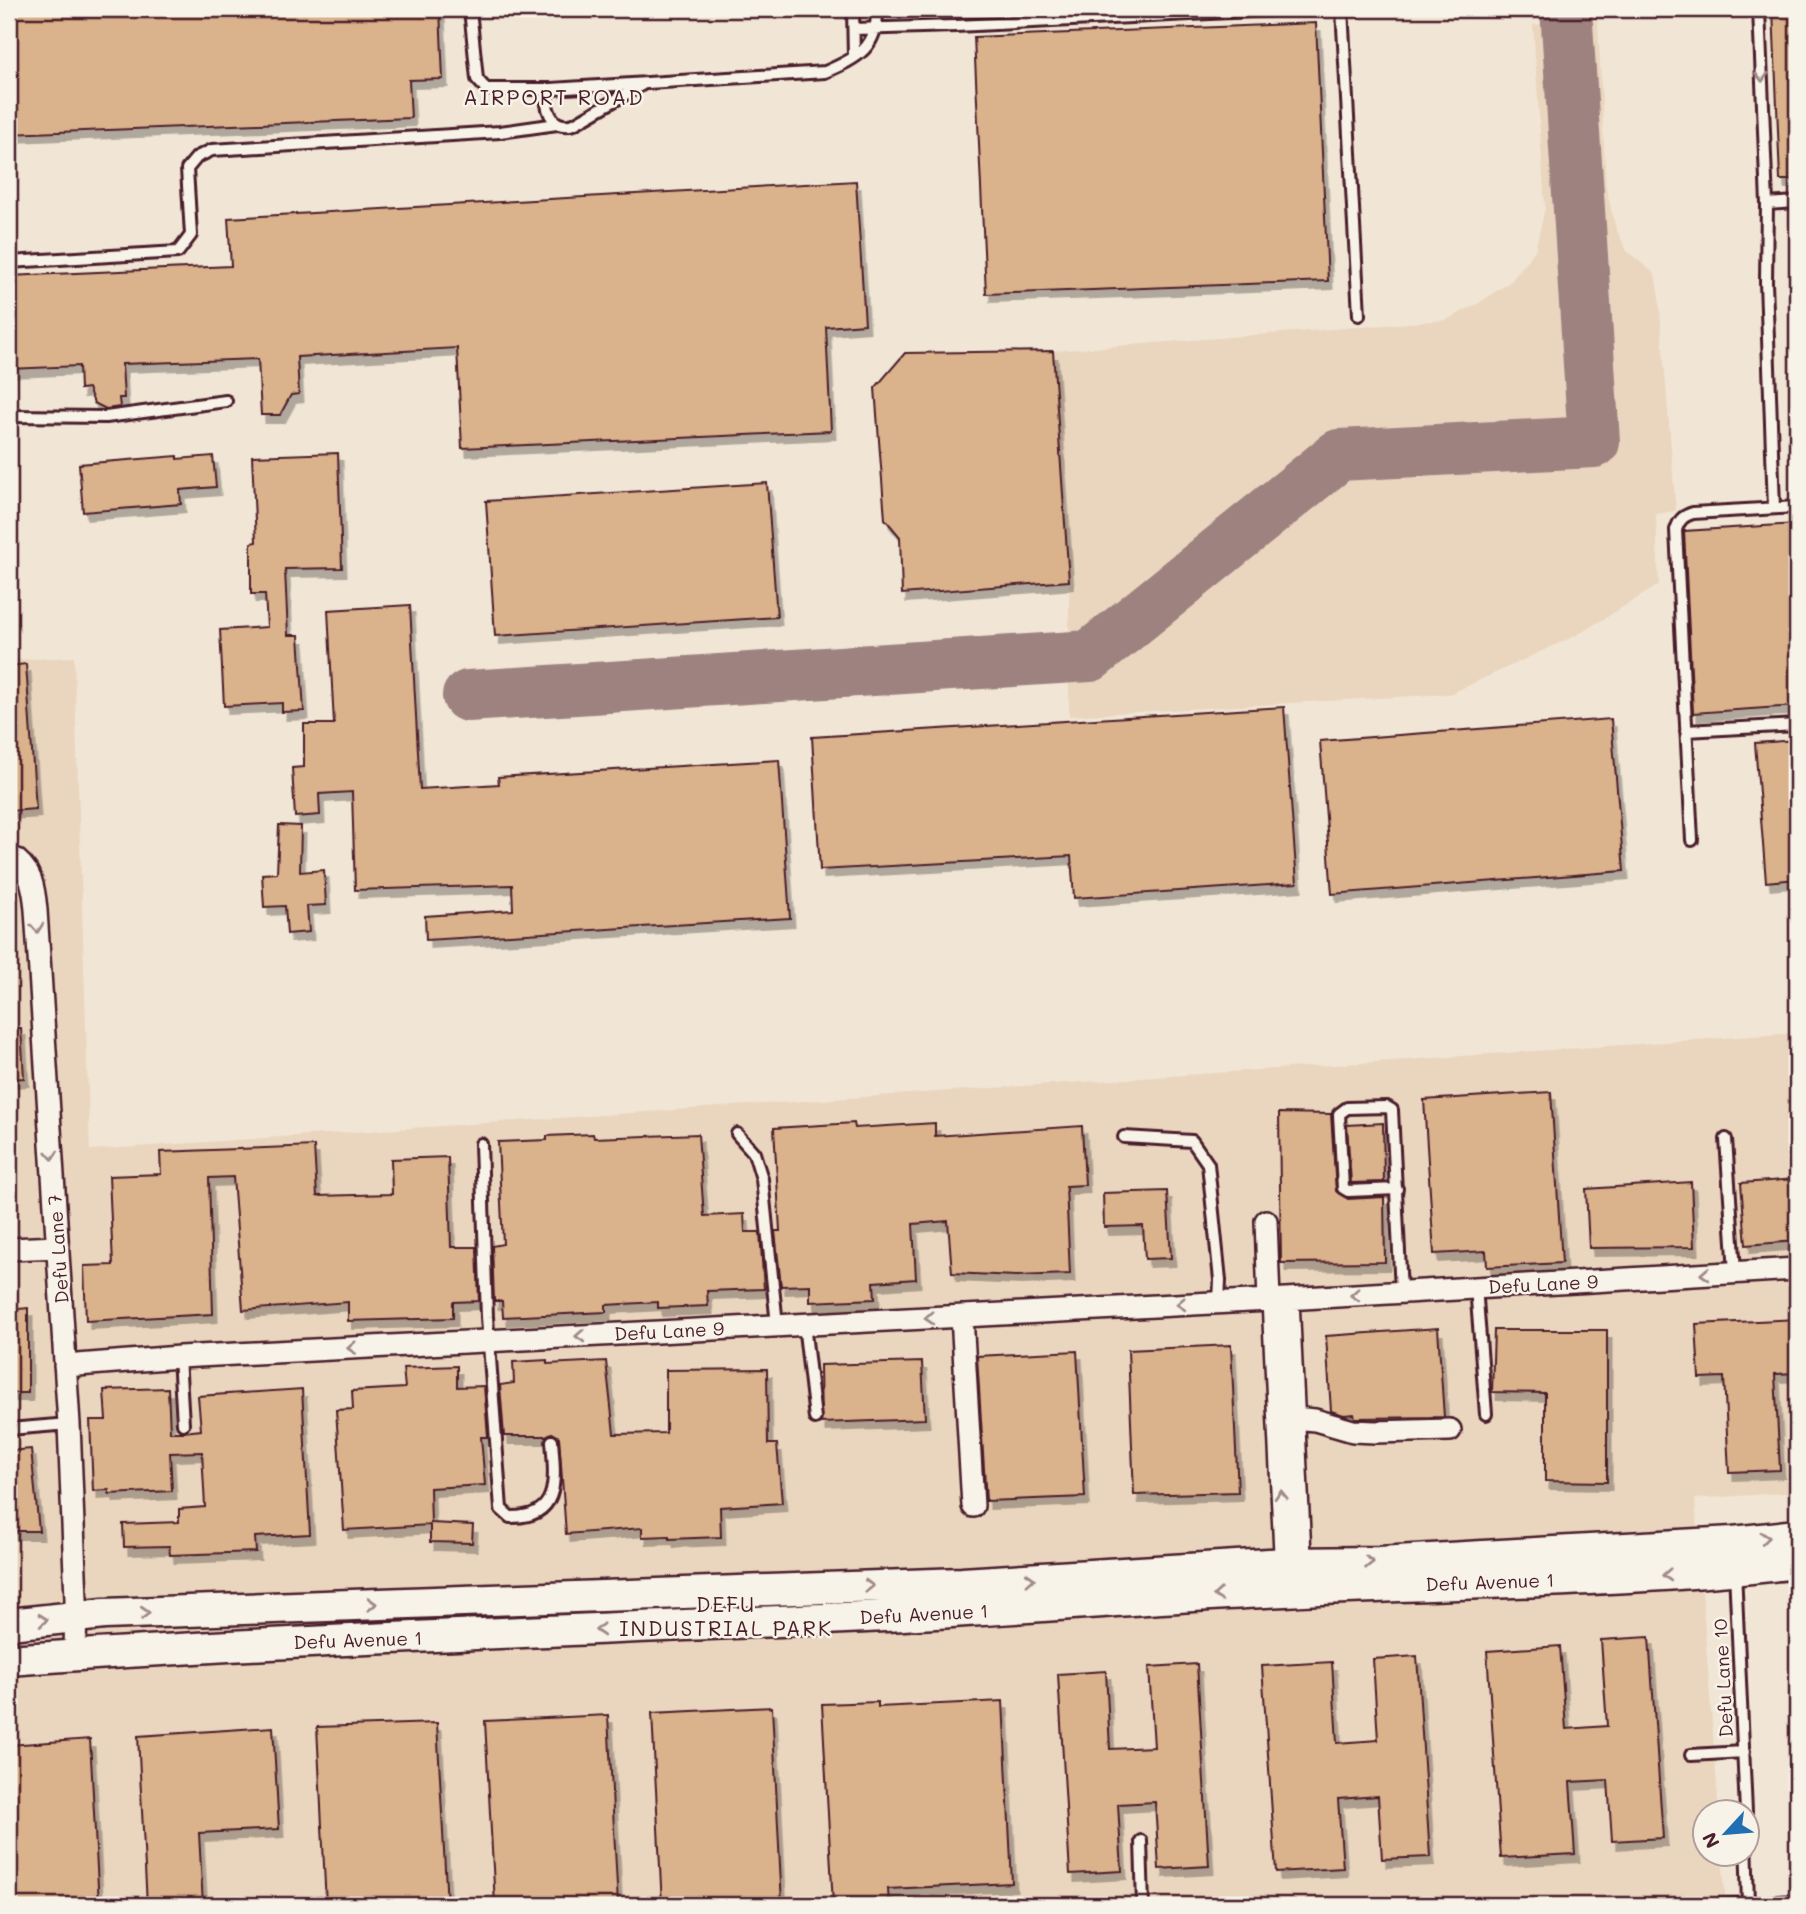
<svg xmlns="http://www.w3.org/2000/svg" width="1806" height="1914" viewBox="0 0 1806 1914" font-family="Mali,sans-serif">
	<defs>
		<filter id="shadow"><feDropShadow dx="4.5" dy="8" stdDeviation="0" flood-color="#0004"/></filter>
	</defs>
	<rect width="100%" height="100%" fill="#f1e6d5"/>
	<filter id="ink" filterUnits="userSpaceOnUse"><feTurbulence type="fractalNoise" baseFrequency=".0143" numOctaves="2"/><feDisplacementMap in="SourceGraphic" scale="14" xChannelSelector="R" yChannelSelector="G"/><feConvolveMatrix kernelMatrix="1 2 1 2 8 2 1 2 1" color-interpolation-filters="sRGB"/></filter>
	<g filter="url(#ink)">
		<path fill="#ead6bf" d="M 1598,21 L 1606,187 L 1616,229 L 1627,251 L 1655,274 L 1659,297 L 1676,511 L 1656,514 L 1659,585 L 1579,634 L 1450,694 L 1069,716 L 1069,581 L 1053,351 L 1446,320 L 1479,303 L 1511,281 L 1535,250 L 1545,208 L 1533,25 Z
			M 74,657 L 90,1150 L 1797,1033 L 1797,1492 L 1695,1499 L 1719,1812 L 1704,1812 L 1704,1854 L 1722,1855 L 1726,1905 L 9,1905 L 9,660 Z"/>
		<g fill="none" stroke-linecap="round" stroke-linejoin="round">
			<path stroke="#9e8280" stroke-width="52" d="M 468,696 L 1090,656 L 1339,455 L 1594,442 L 1566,9"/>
		</g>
		<path fill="#dab28b" stroke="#4a1f2b" stroke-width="2" filter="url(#shadow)" d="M 9,9 L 440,9 L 443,79 L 409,80 L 411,118 L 9,134 Z
			M 1773,9 L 1797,9 L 1797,180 L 1780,180 Z
			M 1316,23 L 1328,281 L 986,294 L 974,37 Z
			M 856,181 L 865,324 L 826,327 L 831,431 L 462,448 L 457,348 L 297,357 L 299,394 L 291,395 L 280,415 L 261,415 L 258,359 L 122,364 L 124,398 L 119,398 L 120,407 L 106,409 L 94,403 L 88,388 L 80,389 L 79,366 L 9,369 L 9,276 L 231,266 L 228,218 Z
			M 1053,351 L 1069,581 L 902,594 L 900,537 L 885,519 L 875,388 L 905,353 Z
			M 338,453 L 342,568 L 285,569 L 288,635 L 299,635 L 304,711 L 282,712 L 282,703 L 224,706 L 220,630 L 267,627 L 265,594 L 251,594 L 251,543 L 256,542 L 252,456 Z
			M 177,456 L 177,459 L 213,456 L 216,487 L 180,490 L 181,504 L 83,512 L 79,464 Z
			M 767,483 L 777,617 L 495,636 L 486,501 Z
			M 1797,524 L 1797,706 L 1693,713 L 1684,531 Z
			M 410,605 L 420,789 L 499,784 L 498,777 L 779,760 L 790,918 L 426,940 L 425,916 L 513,910 L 512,885 L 355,890 L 352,792 L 319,794 L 320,815 L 295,817 L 292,768 L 304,767 L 304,724 L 334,724 L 328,610 Z
			M 26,664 L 36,809 L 9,811 L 9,666 Z
			M 1284,707 L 1297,883 L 1074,898 L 1071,856 L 820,870 L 812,737 Z
			M 1611,719 L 1624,871 L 1332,894 L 1320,741 Z
			M 1797,740 L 1797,879 L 1766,882 L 1755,743 Z
			M 279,825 L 301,826 L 300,872 L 324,870 L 326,905 L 307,906 L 309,932 L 287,934 L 285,906 L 264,907 L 262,874 L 277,873 Z
			M 9,1028 L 21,1028 L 24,1078 L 9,1079 Z
			M 1551,1092 L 1562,1263 L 1487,1267 L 1486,1251 L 1434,1254 L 1424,1100 Z
			M 1279,1113 L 1331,1114 L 1336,1191 L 1348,1199 L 1384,1197 L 1385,1262 L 1281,1263 Z
			M 854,1123 L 855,1128 L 935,1123 L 935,1136 L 1082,1126 L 1085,1185 L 1066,1186 L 1070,1274 L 1016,1276 L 952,1273 L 948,1221 L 913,1224 L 916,1279 L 874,1282 L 875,1299 L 810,1302 L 810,1285 L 781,1286 L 775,1231 L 780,1231 L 774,1128 Z
			M 1383,1123 L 1384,1182 L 1351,1183 L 1347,1125 Z
			M 593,1134 L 594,1138 L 698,1134 L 704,1216 L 744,1214 L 745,1232 L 760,1232 L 764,1289 L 707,1291 L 708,1306 L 658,1308 L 658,1302 L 606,1305 L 606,1312 L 503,1317 L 502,1301 L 494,1301 L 492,1246 L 503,1244 L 498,1142 L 547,1140 L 547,1136 Z
			M 314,1146 L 317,1196 L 392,1194 L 391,1159 L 448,1157 L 451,1247 L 477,1247 L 479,1301 L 453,1302 L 453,1318 L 348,1321 L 348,1302 L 243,1310 L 233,1177 L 209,1178 L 213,1314 L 86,1321 L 84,1266 L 113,1265 L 109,1176 L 161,1174 L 160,1152 Z
			M 1797,1179 L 1797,1241 L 1746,1245 L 1741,1183 Z
			M 1691,1182 L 1694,1247 L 1589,1248 L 1586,1189 Z
			M 1167,1191 L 1171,1258 L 1145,1259 L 1143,1226 L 1104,1227 L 1103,1193 Z
			M 28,1308 L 28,1393 L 9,1393 L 9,1310 Z
			M 1797,1319 L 1797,1373 L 1775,1374 L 1780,1470 L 1729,1472 L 1724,1377 L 1699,1378 L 1696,1324 Z
			M 1438,1328 L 1444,1417 L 1355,1418 L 1354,1414 L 1344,1415 L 1331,1411 L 1326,1336 Z
			M 1494,1330 L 1607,1330 L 1607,1482 L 1545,1481 L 1545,1393 L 1492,1392 Z
			M 1231,1345 L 1238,1492 L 1134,1495 L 1128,1350 Z
			M 1077,1351 L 1085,1497 L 986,1501 L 977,1356 Z
			M 547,1360 L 547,1364 L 606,1361 L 614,1434 L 666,1433 L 666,1370 L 767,1369 L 768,1444 L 777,1444 L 782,1503 L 720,1507 L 721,1537 L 669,1539 L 669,1536 L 642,1537 L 642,1528 L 566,1534 L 559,1437 L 552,1433 L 546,1436 L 504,1436 L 500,1385 L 514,1383 L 513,1362 Z
			M 922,1362 L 925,1419 L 821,1423 L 820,1365 Z
			M 457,1366 L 457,1387 L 484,1386 L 488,1437 L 481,1437 L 485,1485 L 430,1488 L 431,1523 L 473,1525 L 472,1543 L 430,1542 L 430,1525 L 344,1530 L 336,1410 L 353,1409 L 352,1391 L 405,1388 L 403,1368 Z
			M 168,1388 L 170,1432 L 183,1432 L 201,1430 L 198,1396 L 302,1389 L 310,1534 L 255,1537 L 256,1552 L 170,1555 L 169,1546 L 124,1547 L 123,1524 L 179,1522 L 179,1509 L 205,1507 L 202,1452 L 170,1453 L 172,1491 L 109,1494 L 109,1490 L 93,1491 L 90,1420 L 106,1420 L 104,1390 Z
			M 31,1449 L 39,1531 L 9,1531 L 9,1451 Z
			M 1649,1637 L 1663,1838 L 1612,1841 L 1608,1780 L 1570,1782 L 1575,1854 L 1501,1858 L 1487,1651 L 1560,1646 L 1566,1729 L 1607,1726 L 1601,1640 Z
			M 1417,1656 L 1430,1857 L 1382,1859 L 1378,1796 L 1338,1799 L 1343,1868 L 1276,1872 L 1262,1666 L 1332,1662 L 1337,1743 L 1378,1740 L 1373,1659 Z
			M 1197,1664 L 1209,1866 L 1159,1869 L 1155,1802 L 1118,1804 L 1122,1871 L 1070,1874 L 1058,1674 L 1106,1671 L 1110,1749 L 1154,1747 L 1149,1667 Z
			M 1003,1701 L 1012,1883 L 888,1889 L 889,1905 L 833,1905 L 822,1704 L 878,1702 L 878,1707 Z
			M 772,1707 L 782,1905 L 662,1905 L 652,1713 Z
			M 608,1715 L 618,1905 L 495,1905 L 485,1721 Z
			M 437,1723 L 447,1905 L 326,1905 L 317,1727 Z
			M 273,1727 L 279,1829 L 199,1833 L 203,1905 L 147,1905 L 138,1736 Z
			M 90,1739 L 99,1905 L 9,1905 L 9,1745 Z"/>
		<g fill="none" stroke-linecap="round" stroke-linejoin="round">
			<g stroke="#4a1f2b" stroke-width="16">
				<path id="service" d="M 470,9 L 477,79 L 486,89 L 551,89 L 825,72 C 858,58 878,47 877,9
					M 853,9 L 854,57
					M 1342,9 L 1359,315
					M 1759,9 L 1767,204 L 1797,202
					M 854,29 L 956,26 L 1291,9
					M 551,89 L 546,96 C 547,114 554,130 574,124 L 643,84
					M 1767,204 L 1766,282 L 1774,508
					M 9,262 L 178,252 L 191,235 L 187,169 L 197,157 L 212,150 L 500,132 L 557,124
					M 9,416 L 106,417 L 226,401
					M 1686,731 L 1797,725
					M 1692,840 L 1676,530 C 1679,520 1683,516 1693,513 L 1797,507
					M 737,1134 L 754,1153 L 762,1179 L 777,1325
					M 1124,1137 L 1192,1141 L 1208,1164 L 1220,1280 L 1219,1302
					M 1726,1139 L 1735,1272
					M 481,1144 L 487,1317 L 501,1509 L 510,1517 C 561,1518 555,1479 552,1441
					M 1397,1189 L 1348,1191 L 1343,1188 L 1339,1114 L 1347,1108 L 1387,1107 L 1392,1110 L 1401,1292
					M 1476,1287 L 1486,1414
					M 804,1324 L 815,1418
					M 179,1357 L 183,1424
					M 9,1429 L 69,1424
					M 1735,1571 L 1746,1812
					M 1691,1755 L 1744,1752
					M 1746,1838 L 1748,1904
					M 1141,1841 L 1143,1905
					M 1718,1905 L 1797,1901"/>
			</g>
			<g stroke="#4a1f2b" stroke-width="26">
				<path id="minor" d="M 9,855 C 31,868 34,886 36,910 L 69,1424 L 76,1599 L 75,1654
					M 1266,1221 L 1269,1300
					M 9,1249 L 58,1247
					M 1288,1299 L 1301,1576
					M 1273,1300 L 1286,1574
					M 962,1316 L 973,1506
					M 65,1366 L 179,1357 L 1269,1300 L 1797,1269
					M 1294,1418 L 1315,1420 L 1353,1431 L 1375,1432 L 1450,1430"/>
			</g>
			<g stroke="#4a1f2b" stroke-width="35">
				<path id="secondary" d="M 9,1624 L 104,1614 L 962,1583 L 1285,1563 L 1379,1562 L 1536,1553 L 1733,1542 L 1797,1535
					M 9,1660 C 287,1640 566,1631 845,1618 C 992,1611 1138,1598 1285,1591 C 1456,1582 1627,1583 1797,1563"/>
			</g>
			<use href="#service" stroke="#f7f3e8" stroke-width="10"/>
			<use href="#minor" stroke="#f7f3e8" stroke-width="21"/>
			<use href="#secondary" stroke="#f7f3e8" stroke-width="30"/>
		</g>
		<defs><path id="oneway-chevron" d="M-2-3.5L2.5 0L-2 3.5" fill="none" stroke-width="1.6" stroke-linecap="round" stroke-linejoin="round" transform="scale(1.75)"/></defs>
		<g stroke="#a0898a">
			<use href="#oneway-chevron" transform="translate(1762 77) rotate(88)"/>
			<use href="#oneway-chevron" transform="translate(37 928) rotate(86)"/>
			<use href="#oneway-chevron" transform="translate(52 1155) rotate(86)"/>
			<use href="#oneway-chevron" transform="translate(1705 1274) rotate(177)"/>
			<use href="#oneway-chevron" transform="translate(1355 1295) rotate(177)"/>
			<use href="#oneway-chevron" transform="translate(1181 1304) rotate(177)"/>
			<use href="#oneway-chevron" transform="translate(929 1318) rotate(177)"/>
			<use href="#oneway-chevron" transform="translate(580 1336) rotate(177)"/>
			<use href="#oneway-chevron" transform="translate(352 1348) rotate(177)"/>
			<use href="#oneway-chevron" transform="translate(1281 1495) rotate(-92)"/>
			<use href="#oneway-chevron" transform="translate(1765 1538) rotate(-6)"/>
			<use href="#oneway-chevron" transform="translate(1369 1562) rotate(-1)"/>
			<use href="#oneway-chevron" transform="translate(1667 1575) rotate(177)"/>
			<use href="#oneway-chevron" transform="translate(1030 1579) rotate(-3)"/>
			<use href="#oneway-chevron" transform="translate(869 1586) rotate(-2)"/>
			<use href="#oneway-chevron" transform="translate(1218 1595) rotate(176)"/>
			<use href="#oneway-chevron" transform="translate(372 1604) rotate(-2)"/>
			<use href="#oneway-chevron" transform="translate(145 1613) rotate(-2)"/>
			<use href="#oneway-chevron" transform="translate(43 1620) rotate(-6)"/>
			<use href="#oneway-chevron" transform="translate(600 1630) rotate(177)"/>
		</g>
	</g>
	<g text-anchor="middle" stroke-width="5" stroke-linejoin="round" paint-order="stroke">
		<g font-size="19" fill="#4a1f2b" stroke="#f7f3e8">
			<text transform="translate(58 1249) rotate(-94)" y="7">Defu Lane 7</text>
			<text transform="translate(1543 1284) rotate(-3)" y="7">Defu Lane 9</text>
			<text transform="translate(669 1331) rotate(-3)" y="7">Defu Lane 9</text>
			<text transform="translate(1490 1582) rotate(-2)" y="7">Defu Avenue 1</text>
			<text transform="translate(924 1614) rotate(-3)" y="7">Defu Avenue 1</text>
			<text transform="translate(358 1640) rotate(-2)" y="7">Defu Avenue 1</text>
			<text transform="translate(1723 1678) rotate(-93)" y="7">Defu Lane 10</text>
		</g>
		<g font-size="21" letter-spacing="2" fill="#4a1f2b" stroke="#f7f3e8">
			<text x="554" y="105">AIRPORT ROAD</text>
			<text x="726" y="1612">DEFU<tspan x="726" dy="24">INDUSTRIAL PARK</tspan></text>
		</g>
	</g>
	<rect width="1806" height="1914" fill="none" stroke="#f7f3e8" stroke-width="35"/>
	<rect x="18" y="18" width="1771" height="1879" fill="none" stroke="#4a1f2b" stroke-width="2.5" filter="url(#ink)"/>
	<g transform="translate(1726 1833) rotate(244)"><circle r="33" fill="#f7f3e8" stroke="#b29e9c" stroke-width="2"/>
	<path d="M0-5L12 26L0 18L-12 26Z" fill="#1f6fb2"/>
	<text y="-10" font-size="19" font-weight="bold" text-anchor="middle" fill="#4a1f2b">N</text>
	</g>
</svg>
